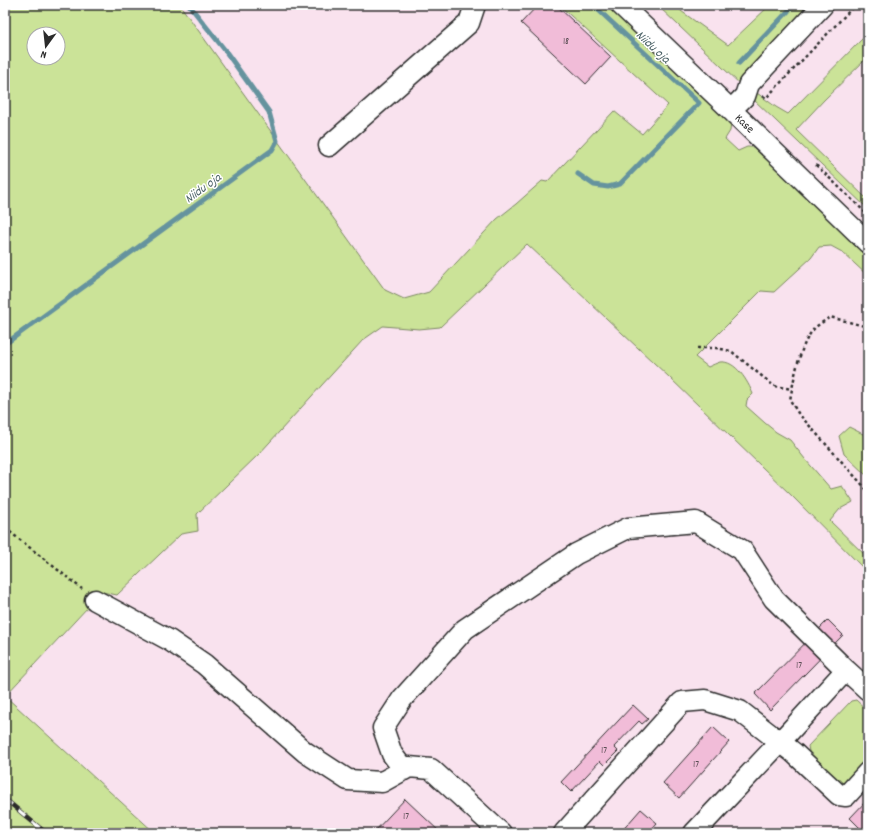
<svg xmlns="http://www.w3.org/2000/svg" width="873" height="838" viewBox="0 0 873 838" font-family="Dekko,sans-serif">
	<rect width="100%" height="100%" fill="#fcf2f7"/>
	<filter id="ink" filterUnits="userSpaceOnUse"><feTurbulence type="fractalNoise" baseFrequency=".025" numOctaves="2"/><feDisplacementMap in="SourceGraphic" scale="8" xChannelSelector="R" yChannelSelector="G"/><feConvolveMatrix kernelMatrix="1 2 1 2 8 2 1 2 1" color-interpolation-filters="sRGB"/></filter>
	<g filter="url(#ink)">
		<path fill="#f9e2ee" d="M 180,5 L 868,5 L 868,833 L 155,833 L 5,696 L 385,290 Z"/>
		<path fill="#cbe398" stroke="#7b8762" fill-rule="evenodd" d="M 5,5 L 180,5 L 385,290 L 404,299 L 429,292 L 497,219 L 516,204 L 542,181 L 547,182 L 614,111 L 642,134 L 668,105 L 559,5 L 606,5 L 731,123 L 730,131 L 725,139 L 738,151 L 747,147 L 753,147 L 832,220 L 868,257 L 868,276 L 842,252 L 831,246 L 819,247 L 811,258 L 774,292 L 761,291 L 695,357 L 708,367 C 712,365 717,363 720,362 C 736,360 748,382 753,394 L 747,400 L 746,406 L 765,423 L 776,432 L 790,440 L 805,459 L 831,489 L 842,486 L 853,502 L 840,509 L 830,521 L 868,558 L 868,573 L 792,496 L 669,377 L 527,244 L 440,327 L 419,329 L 383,326 L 363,340 L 259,454 L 197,514 L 198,531 L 181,534 L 117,595 L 102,592 L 5,696 L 155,833 L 5,833 ZM 34,34 L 58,34 L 58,58 L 34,58 Z
			M 657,5 L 676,5 L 681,11 L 728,45 L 770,5 L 808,5 L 743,75 L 743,87 Z
			M 868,33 L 868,57 L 824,100 L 796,130 L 868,200 L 868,209 L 753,99 L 757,93 L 776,107 L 788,114 Z
			M 849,427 L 865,435 L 868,438 L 868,477 L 844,454 L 839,436 Z
			M 856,700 L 868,711 L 868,761 L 847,784 L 837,784 L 810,757 L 808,746 L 851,701 Z"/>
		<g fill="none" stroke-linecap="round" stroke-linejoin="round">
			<path stroke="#65939e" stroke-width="5" d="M 739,63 L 794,5
				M 578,174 L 594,185 L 608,187 L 620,184 L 699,103 L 593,5
				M 5,344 L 272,150 L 277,141 L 269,112 L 224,49 L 189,5"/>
		</g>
		<path fill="#f1bcd8" stroke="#2b2b2b" d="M 538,5 L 556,5 L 611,57 L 586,84 L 521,23 Z
			M 828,620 L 843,635 L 770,710 L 755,694 Z
			M 633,705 L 648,719 L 642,724 L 639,721 L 614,747 L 618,751 L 604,765 L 600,761 L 571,792 L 561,782 Z
			M 713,727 L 729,742 L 679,798 L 663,783 Z
			M 405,799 L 441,833 L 376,833 L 374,832 Z
			M 868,799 L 868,833 L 865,833 L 850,818 Z
			M 641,809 L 657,823 L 648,833 L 620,833 Z"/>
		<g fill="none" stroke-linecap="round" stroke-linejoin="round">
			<g stroke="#2b2b2b" stroke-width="23">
				<path id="minor" d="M 621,5 L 731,110 L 868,243
					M 731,110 L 745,96 L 749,84 L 823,5
					M 329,146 L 469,23 L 475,5
					M 95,600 L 169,640 L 204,664 L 305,752 L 348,780 L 382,782 L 409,767 L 431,769 L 501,833
					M 404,770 L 392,754 L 383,728 L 402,699 L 465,629 L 576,554 L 628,528 L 696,522 L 742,550 L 774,599 L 846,670 L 868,690
					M 564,833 L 682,702 L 705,700 L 740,711 L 794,753 L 839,795 L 846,796 L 868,772
					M 694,833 L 780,742 L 846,670"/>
			</g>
			<path stroke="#2b2b2b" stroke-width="2.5" stroke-dasharray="3 3" stroke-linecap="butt" d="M 763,96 L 766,98 L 855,5
				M 816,165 L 868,215
				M 868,330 L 864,326 L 830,317 C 826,320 821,323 817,326 C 800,340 794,379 790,400 L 798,413 L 868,491
				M 697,348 L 716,348 L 731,351 L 774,386 L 792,389
				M 5,528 L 82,589"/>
			<use href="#minor" stroke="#fff" stroke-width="20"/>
			<g stroke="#2b2b2b" stroke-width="4.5">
				<path id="rail" d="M 5,799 L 46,833"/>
			</g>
			<use href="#rail" stroke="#fff" stroke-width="3" stroke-dasharray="9" stroke-linecap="butt"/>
		</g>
	</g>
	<g text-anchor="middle" stroke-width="3" stroke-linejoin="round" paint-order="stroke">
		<g font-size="10" fill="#5c4f56">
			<text x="566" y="44">18</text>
			<text x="799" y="668">17</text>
			<text x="604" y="753">17</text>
			<text x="696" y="767">17</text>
			<text x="406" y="819">17</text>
		</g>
		<g font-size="12" fill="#2b2b2b" stroke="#fff">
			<text transform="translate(745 123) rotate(44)" y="4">Kase</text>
		</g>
		<g font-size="13" font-style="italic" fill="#485f64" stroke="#fff">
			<text transform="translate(654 46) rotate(43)" y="5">Niidu oja</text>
			<text transform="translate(202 187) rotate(-36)" y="5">Niidu oja</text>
		</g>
	</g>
	<rect width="873" height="838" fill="none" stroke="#fff" stroke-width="20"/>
	<rect x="10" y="10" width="853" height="818" fill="none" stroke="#2b2b2b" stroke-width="1.5" filter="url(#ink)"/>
	<g transform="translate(46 46) rotate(195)"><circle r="19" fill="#ffffff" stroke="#aaaaaa"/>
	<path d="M0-3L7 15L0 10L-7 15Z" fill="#2b2b2b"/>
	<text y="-6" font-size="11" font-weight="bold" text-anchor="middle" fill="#2b2b2b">N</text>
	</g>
</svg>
